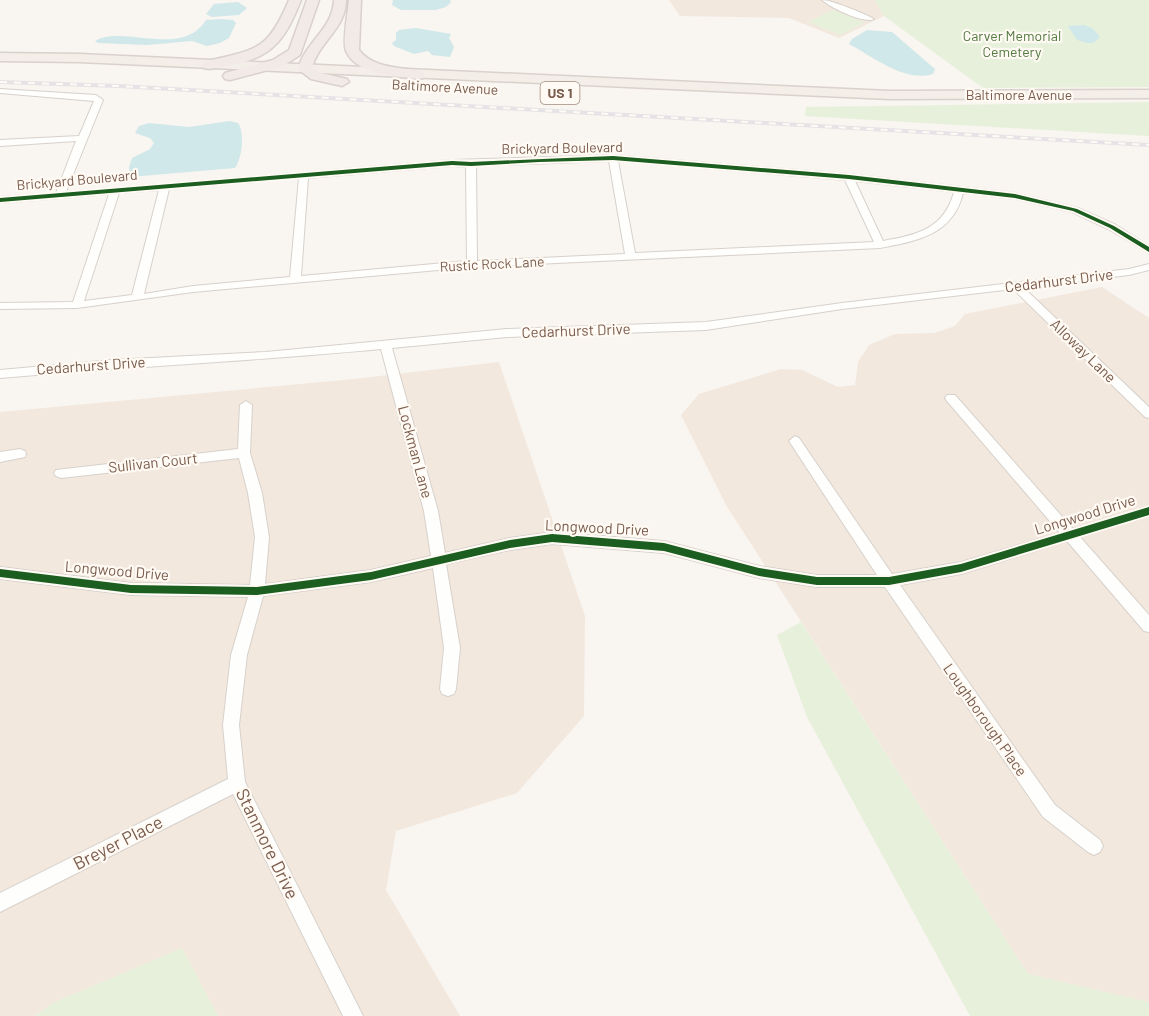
<svg xmlns="http://www.w3.org/2000/svg" width="1149" height="1016" viewBox="0 0 1149 1016" font-family="Barlow,sans-serif">
	<rect width="100%" height="100%" fill="#f9f5f0"/>
	<path fill="#f2e8de" d="M 669,0 L 875,0 L 884,16 L 839,38 L 789,18 L 680,16 Z
		M 1102,287 L 1149,318 L 1149,1002 L 1146,1003 L 1028,974 L 726,505 L 681,415 L 699,394 L 781,369 L 802,370 L 838,387 L 855,385 L 858,362 L 869,345 L 895,334 L 934,333 L 955,326 L 965,314 Z
		M 499,362 L 585,616 L 584,716 L 517,793 L 396,831 L 386,890 L 460,1016 L 218,1016 L 182,949 L 53,1003 L 35,1016 L 0,1016 L 0,412 L 354,379 Z"/>
	<path fill="#e7f0db" d="M 875,0 L 1149,0 L 1149,87 L 983,88 L 884,16 Z
		M 833,10 L 865,22 L 840,35 L 808,22 Z
		M 1149,102 L 1149,136 L 805,116 L 806,107 Z
		M 801,622 L 1028,974 L 1149,1002 L 1149,1016 L 970,1016 L 807,717 L 777,635 Z
		M 182,948 L 218,1016 L 35,1016 L 53,1003 Z"/>
	<path fill="#d0e8ea" d="M 393,0 L 450,0 L 451,2 L 446,7 L 436,10 L 401,10 L 392,5 Z
		M 238,2 L 247,8 L 239,15 L 212,17 L 206,14 L 214,4 Z
		M 221,19 L 233,20 L 236,23 L 229,38 L 220,43 L 207,46 L 192,41 L 147,45 L 98,43 L 95,41 C 122,24 182,59 206,20 Z
		M 1085,25 L 1093,29 L 1100,37 C 1093,46 1087,43 1077,40 L 1068,26 Z
		M 416,28 L 451,34 L 449,38 L 454,47 L 450,57 L 432,55 L 428,51 L 414,54 L 394,46 L 392,43 L 396,40 L 396,33 L 399,30 Z
		M 867,30 L 892,32 L 935,69 L 933,74 C 906,83 873,57 849,44 L 852,39 Z
		M 230,121 L 238,123 C 245,132 242,159 235,168 L 130,177 L 129,167 L 132,158 L 150,149 L 154,143 L 150,138 L 135,133 L 139,126 L 149,123 L 189,127 Z"/>
	<g fill="none" stroke-linecap="round" stroke-linejoin="round">
		<g stroke="#d7d1cb" stroke-width="2">
			<path id="street" d="M 822,0 C 831,0 866,14 874,19 C 864,24 831,8 822,0 Z
				M 0,89 L 96,95 L 103,100 L 66,192 L 452,160 L 613,155 L 849,174 L 1015,193 L 1078,208 L 1116,225 L 1149,246 L 1149,253 L 1108,229 L 1072,212 L 1015,199 L 963,193 C 953,235 917,241 880,248 L 472,267 L 193,292 L 77,308 L 0,309 L 0,303 L 73,302 L 109,194 L 0,203 L 0,197 L 56,193 L 76,141 L 0,146 L 0,140 L 79,136 L 94,101 L 0,93 ZM 609,161 L 625,254 L 477,261 L 476,166 ZM 618,161 L 845,180 L 874,242 L 635,253 ZM 452,166 L 466,167 L 467,261 L 301,276 L 308,178 ZM 299,178 L 290,277 L 193,286 L 144,294 L 169,189 ZM 855,181 L 954,192 C 944,229 917,235 883,241 ZM 159,190 L 132,295 L 84,301 L 119,193 Z
				M 1149,264 L 1149,270 L 1129,275 L 1024,288 L 1149,407 L 1149,418 L 1145,417 L 1013,289 L 842,309 L 706,330 L 507,337 L 392,348 L 438,511 L 445,553 L 510,538 L 552,532 L 664,541 L 759,566 L 817,575 L 877,575 L 791,444 L 789,441 L 795,436 L 799,438 L 892,574 L 961,562 L 1060,533 L 947,401 L 945,398 L 947,395 L 955,395 L 1073,529 L 1149,506 L 1149,516 L 1080,537 L 1149,615 L 1149,632 L 1144,631 L 1067,541 L 961,574 L 900,585 L 1055,805 L 1100,840 L 1103,846 L 1100,852 L 1094,855 L 1088,852 L 1043,817 L 885,587 L 817,587 L 759,578 L 664,553 L 552,544 L 510,550 L 446,564 L 460,648 L 456,689 L 454,694 L 448,696 L 442,694 L 440,689 L 444,648 L 433,568 L 371,582 L 263,596 L 247,655 L 239,725 L 245,782 L 363,1016 L 343,1016 L 233,794 L 0,912 L 0,893 L 228,779 L 223,725 L 231,655 L 248,597 L 131,595 L 0,579 L 0,567 L 131,583 L 250,585 L 255,537 L 248,493 L 239,458 L 61,478 L 56,476 L 54,473 L 56,470 L 238,449 L 240,405 L 246,401 L 252,405 L 250,453 L 262,493 L 269,537 L 265,584 L 371,570 L 431,556 L 424,511 L 381,349 C 254,361 127,367 0,378 L 0,370 L 112,360 L 266,352 L 507,329 L 706,322 L 842,303 L 1129,269 Z
				M 20,449 L 25,451 L 26,454 L 25,457 L 0,462 L 0,452 Z"/>
		</g>
		<g stroke="#dad1cc" stroke-width="3">
			<path id="primary" d="M 0,53 L 79,54 L 890,91 L 1149,90 L 1149,98 L 890,99 L 79,62 L 0,61 Z"/>
		</g>
		<g stroke="#dad1cc" stroke-width="3">
			<path id="highway" d="M 289,0 L 301,0 C 280,54 264,60 209,69 L 204,68 L 202,65 L 204,62 C 255,49 267,53 289,0 Z
				M 307,0 L 319,0 L 300,55 L 283,66 L 230,80 L 225,79 L 223,76 L 225,73 L 273,60 L 289,50 Z
				M 334,0 L 346,0 C 346,29 319,41 312,68 L 321,73 L 347,79 L 349,82 L 342,86 L 311,79 L 298,69 C 305,42 333,29 334,0 Z
				M 349,0 L 361,0 L 359,50 C 373,69 402,67 423,72 L 425,75 L 423,78 L 418,79 C 397,76 356,75 346,51 C 342,42 348,12 349,0 Z"/>
		</g>
		<use href="#street" fill="#fefefd" fill-rule="evenodd"/>
		<use href="#primary" fill="#f3eee8" fill-rule="evenodd"/>
		<use href="#highway" fill="#f2eae7" fill-rule="evenodd"/>
		<g stroke="#e6e3e7" stroke-width="4">
			<path id="rail" d="M 0,82 L 119,86 L 1149,145"/>
		</g>
		<use href="#rail" stroke="#fffaf3" stroke-width="2" stroke-dasharray="7" stroke-linecap="butt"/>
		<g stroke="#fffaf3" stroke-width="4">
			<path id="cycleway" d="M 613,156 L 849,175 L 1015,194 L 1077,209 L 1114,226 L 1149,247 L 1149,252 L 1110,228 L 1073,211 L 1015,198 L 849,179 L 613,160 L 539,162 L 471,166 L 452,165 L 0,202 L 0,198 L 452,161 L 471,162 Z
				M 1149,507 L 1149,515 L 961,572 L 889,585 L 817,585 L 759,576 L 664,551 L 552,542 L 510,548 L 371,580 L 257,595 L 131,593 L 0,577 L 0,569 L 131,585 L 257,587 L 371,572 L 510,540 L 552,534 L 664,543 L 759,568 L 817,577 L 889,577 L 961,564 Z"/>
		</g>
		<use href="#cycleway" fill="#1b5e20" fill-rule="evenodd"/>
	</g>
	<g text-anchor="middle" stroke-width="4.5" stroke-linejoin="round" paint-order="stroke">
		<g font-size="14" fill="#537a41" stroke="#fffaf3">
			<text x="1012" y="41">Carver Memorial<tspan x="1012" dy="16">Cemetery</tspan></text>
		</g>
		<g font-size="14" fill="#7a5c4d" stroke="#fffaf3">
			<text transform="translate(445 87) rotate(3)" y="5">Baltimore Avenue</text>
			<text x="1019" y="100">Baltimore Avenue</text>
			<text transform="translate(562 148) rotate(-1)" y="5">Brickyard Boulevard</text>
			<text transform="translate(77 180) rotate(-5)" y="5">Brickyard Boulevard</text>
			<text transform="translate(492 264) rotate(-3)" y="5">Rustic Rock Lane</text>
		</g>
		<rect fill="#fffaf3" stroke="#a28b7f" stroke-width="1.5" x="540.5" y="82" width="39" height="22" rx="4.5"/>
		<g font-size="14" font-weight="bold" fill="#7a5c4d">
			<text x="560" y="98">US 1</text>
		</g>
		<g font-size="15" fill="#7a5c4d" stroke="#fffaf3">
			<text transform="translate(1059 281) rotate(-7)" y="5">Cedarhurst Drive</text>
			<text transform="translate(576 331) rotate(-2)" y="5">Cedarhurst Drive</text>
			<text transform="translate(1083 351) rotate(44)" y="5">Alloway Lane</text>
			<text transform="translate(91 366) rotate(-4)" y="5">Cedarhurst Drive</text>
			<text transform="translate(415 452) rotate(75)" y="5">Lockman Lane</text>
			<text transform="translate(153 463) rotate(-6)" y="5">Sullivan Court</text>
			<text transform="translate(1085 515) rotate(-17)" y="5">Longwood Drive</text>
			<text transform="translate(597 528) rotate(3)" y="5">Longwood Drive</text>
			<text transform="translate(117 571) rotate(5)" y="5">Longwood Drive</text>
			<text transform="translate(985 720) rotate(55)" y="5">Loughborough Place</text>
		</g>
		<g font-size="18" fill="#7a5c4d" stroke="#fffaf3">
			<text transform="translate(118 843) rotate(-27)" y="6">Breyer Place</text>
			<text transform="translate(267 844) rotate(64)" y="6">Stanmore Drive</text>
		</g>
	</g>
</svg>
